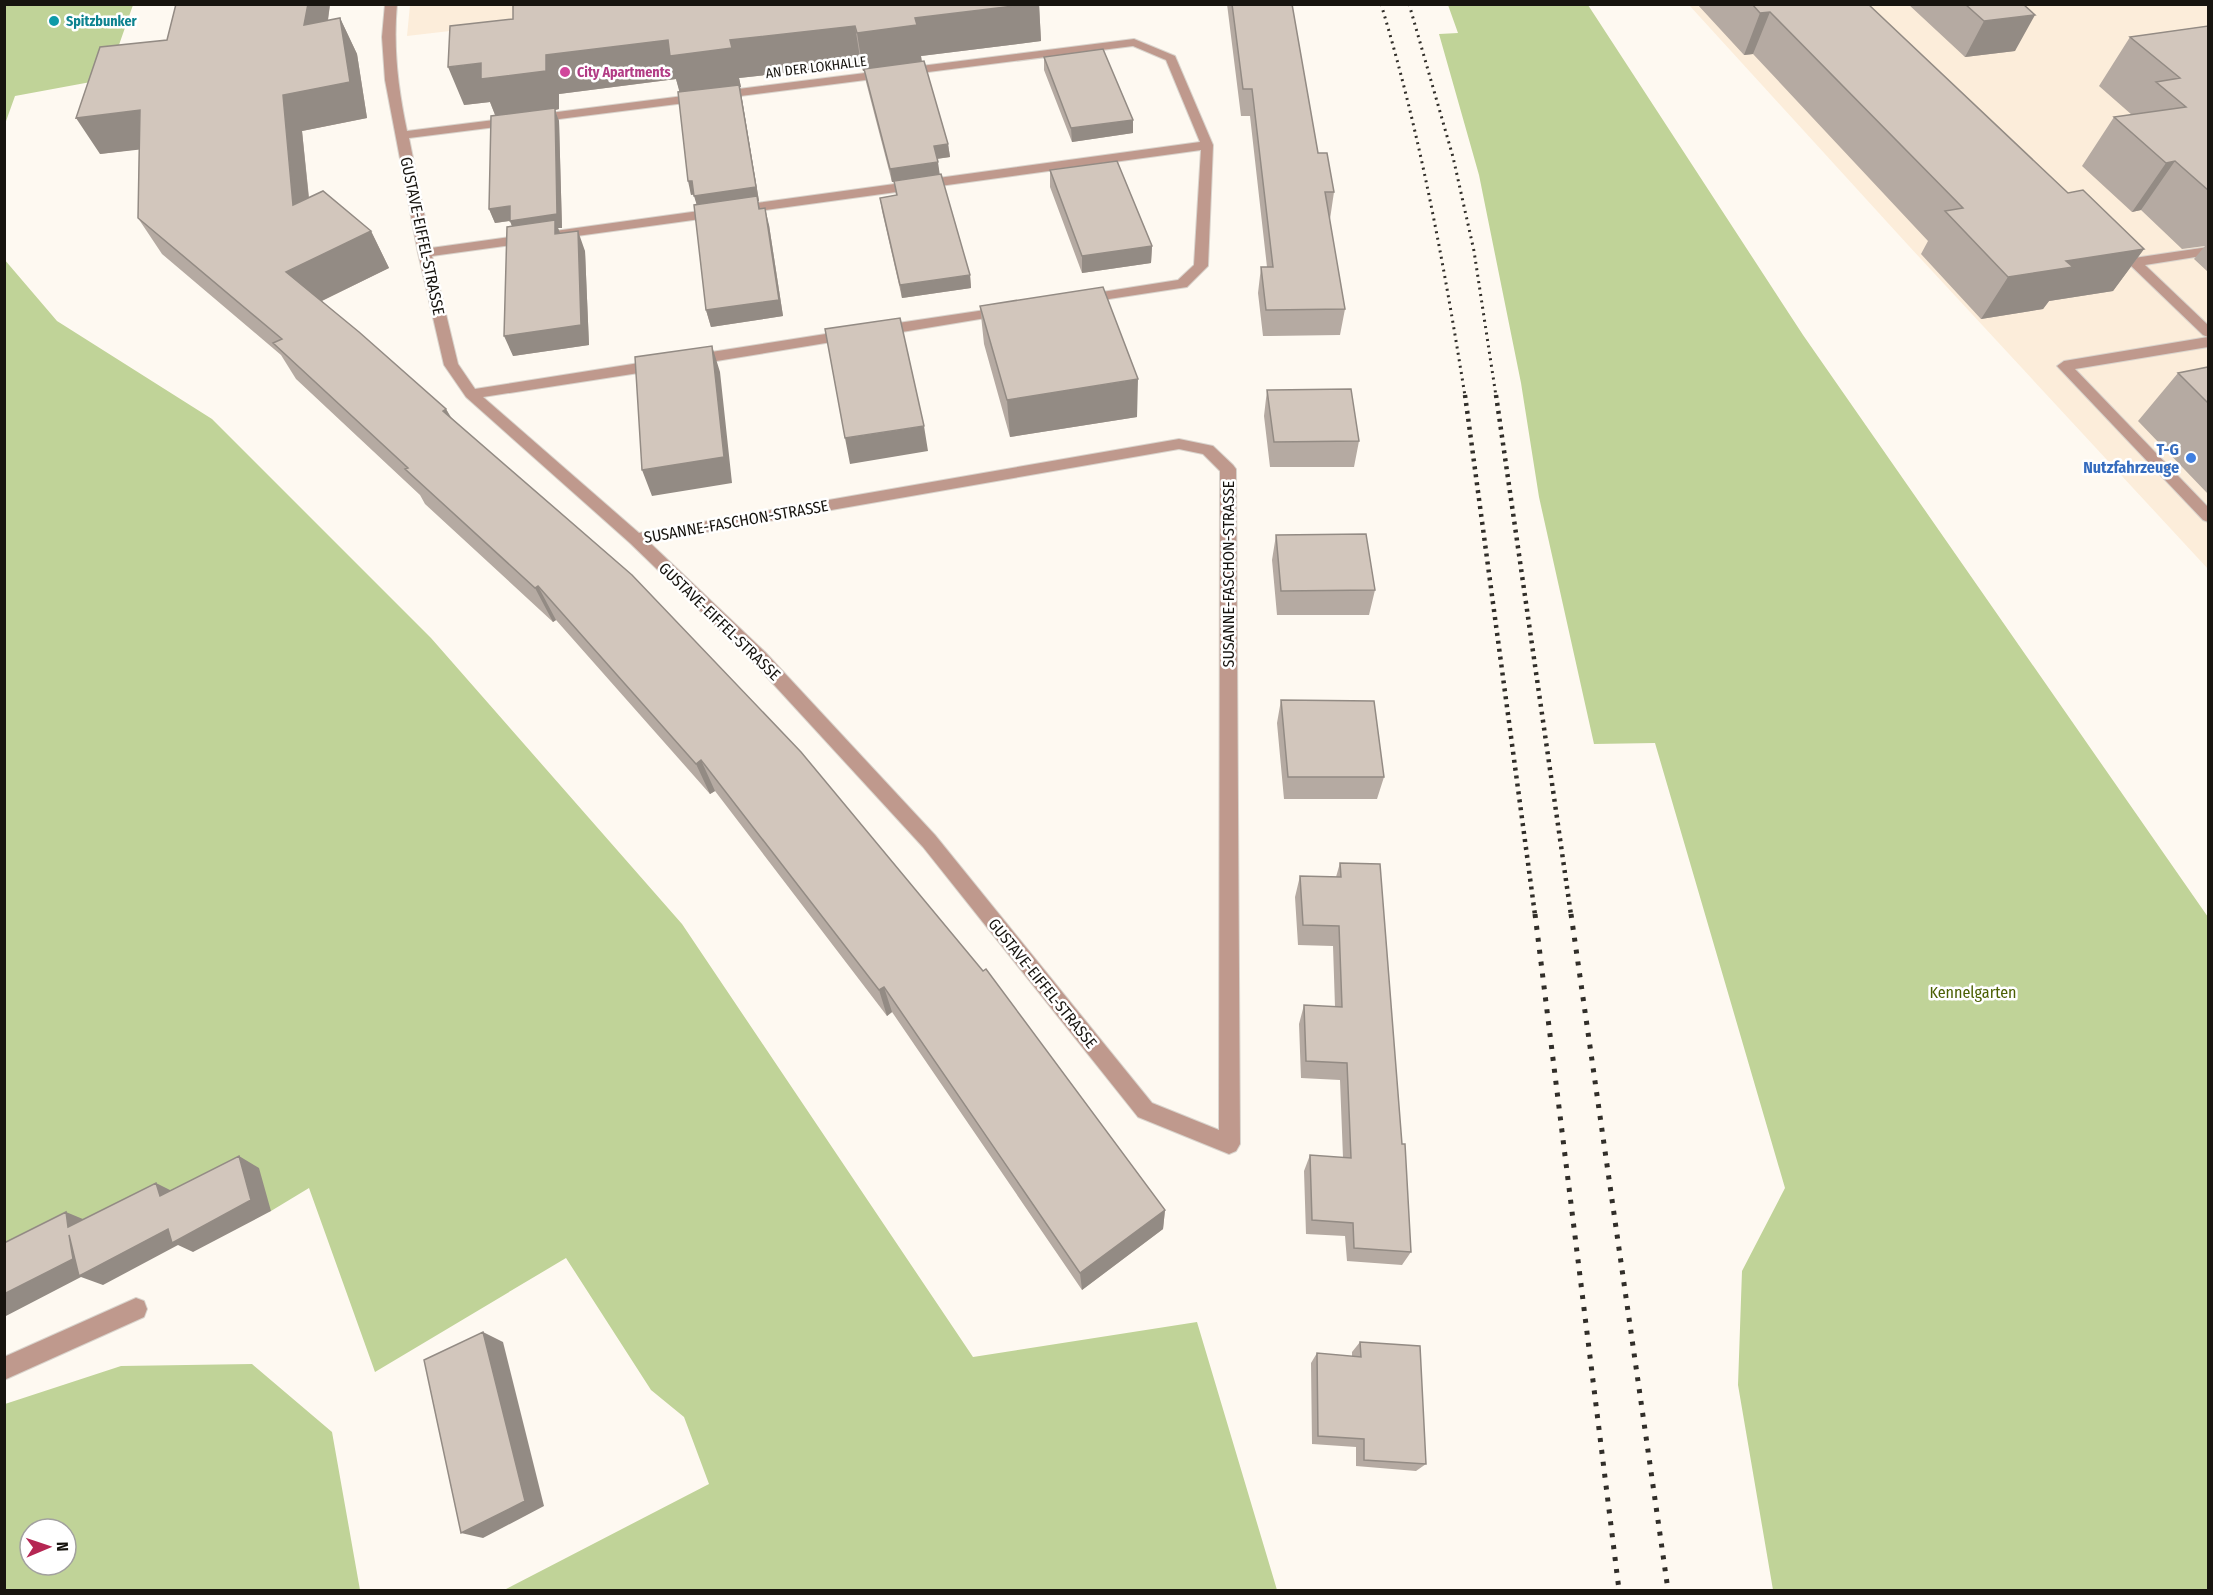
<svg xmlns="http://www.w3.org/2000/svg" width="2213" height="1595" viewBox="0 0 2213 1595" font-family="'Fira Sans Condensed',sans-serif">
	<rect width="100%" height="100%" fill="#fef9f1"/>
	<path fill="#fcedda" d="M 410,5 L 675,5 L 407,36 Z
		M 1689,5 L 2208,5 L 2208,569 L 1908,245 Z"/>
	<path fill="#c0d398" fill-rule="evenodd" d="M 5,5 L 133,5 L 107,79 L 15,96 L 5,124 Z
		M 1448,5 L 1588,5 L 1803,335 L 2208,917 L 2208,1590 L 1773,1590 L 1738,1385 L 1742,1271 L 1785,1188 L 1655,743 L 1594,744 L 1539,497 L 1521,383 L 1479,175 L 1439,34 L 1458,33 Z
		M 4,259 L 57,321 L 212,419 L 431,638 L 682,924 L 973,1357 L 1197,1322 L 1277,1590 L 504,1590 L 709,1484 L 684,1417 L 651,1390 L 566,1258 L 375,1372 L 309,1188 L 271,1211 L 5,1265 Z
		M 252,1364 L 332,1432 L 360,1590 L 5,1590 L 5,1404 L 121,1366 ZM 30,1529 L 66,1529 L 66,1565 L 30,1565 Z"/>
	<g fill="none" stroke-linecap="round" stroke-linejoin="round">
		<g stroke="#d9d4cd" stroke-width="2">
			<path id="minor" d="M 385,4 L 397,4 C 393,48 398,88 407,131 L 1134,39 L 1175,56 L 1213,145 L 1208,266 L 1187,287 L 1083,303 L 1076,299 L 1083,295 L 1178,280 L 1194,265 L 1201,150 L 432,256 L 458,364 L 475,389 L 658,360 L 663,362 L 665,365 L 658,370 L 483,397 L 639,533 L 1179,439 L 1213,446 L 1233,465 L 1236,469 L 1240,1144 L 1236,1151 L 1229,1154 L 1138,1117 L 923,847 L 753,662 L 630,543 L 466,397 L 444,365 L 418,253 L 385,80 L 382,37 ZM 1133,46 L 1166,60 L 1200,142 L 431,248 L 409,138 ZM 1179,449 L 1203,454 L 1220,471 L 1219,1130 L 1152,1103 L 935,835 L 765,652 L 649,542 Z
				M 2208,247 L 2208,255 L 2145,265 L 2208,325 L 2208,337 L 2203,335 L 2127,262 L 2134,258 Z
				M 1005,307 L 1010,308 L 1012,311 L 1010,314 L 878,336 L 871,331 L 878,326 Z
				M 851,330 L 858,335 L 856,338 L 692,365 L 685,360 L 692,355 Z
				M 2208,337 L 2208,347 L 2075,369 L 2208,507 L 2208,522 L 2203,520 L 2057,366 L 2064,361 Z
				M 136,1298 L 144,1301 L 147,1309 L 144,1317 L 4,1380 L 4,1357 Z"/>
		</g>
		<use href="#minor" fill="#bf998d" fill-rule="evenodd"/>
		<path stroke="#312e29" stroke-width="3" stroke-dasharray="2 4.5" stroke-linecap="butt" d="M 1381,4 C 1420,133 1444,264 1465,396
			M 1409,4 L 1453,157 L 1474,251 L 1496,396"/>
		<path stroke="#312e29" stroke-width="4.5" stroke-dasharray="3 5" stroke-linecap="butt" d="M 1465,395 L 1535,915
			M 1496,395 L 1571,915"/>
		<path stroke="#312e29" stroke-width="5" stroke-dasharray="4 8" stroke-linecap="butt" d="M 1535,914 L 1619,1590
			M 1571,914 L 1668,1590"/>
	</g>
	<path fill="#b5aaa2" d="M 176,4 L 330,4 L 328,21 L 340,18 L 357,54 L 367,118 L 302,131 L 309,197 L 371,231 L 389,268 L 322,301 L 446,409 L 451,417 L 1165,1210 L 1163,1229 L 1082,1290 L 892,1012 L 887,1016 L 715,791 L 710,794 L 556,620 L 553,622 L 425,504 L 420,495 L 296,379 L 281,355 L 162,254 L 138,218 L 139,149 L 100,154 L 167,40 Z
		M 513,4 L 1039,4 L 1041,41 L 921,56 L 922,62 L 948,144 L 950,157 L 937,159 L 939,175 L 970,275 L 971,288 L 902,298 L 882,211 L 880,198 L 896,195 L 894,182 L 892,182 L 866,82 L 864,71 L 863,71 L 861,64 L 739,78 L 741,87 L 740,87 L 759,201 L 758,201 L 760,209 L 769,225 L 783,316 L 711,327 L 706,310 L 697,205 L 694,194 L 691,195 L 680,92 L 676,79 L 559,94 L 559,109 L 555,110 L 559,121 L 562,228 L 558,228 L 560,233 L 585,251 L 589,345 L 513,356 L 512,226 L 510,221 L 495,223 L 489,209 L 495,115 L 490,102 L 464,105 L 513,19 Z
		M 1227,4 L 1292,4 L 1318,153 L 1334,192 L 1330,219 L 1329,219 L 1345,309 L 1340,335 L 1263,336 L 1258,293 L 1261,267 L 1267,267 L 1250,116 L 1241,116 Z
		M 1697,4 L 1868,4 L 2068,193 L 2144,249 L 2113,291 L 2049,301 L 2043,309 L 1981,319 L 1921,254 L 1928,241 L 1753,54 L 1744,55 Z
		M 1908,4 L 2023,4 L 2015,51 L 1965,57 Z
		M 2208,26 L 2208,272 L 2194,259 L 2205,246 L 2182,249 L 2141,210 L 2132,212 L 2082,166 L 2114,117 L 2132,115 L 2099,86 L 2130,37 Z
		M 1044,57 L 1133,120 L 1133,133 L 1072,142 L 1044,70 Z
		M 1050,170 L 1152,246 L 1151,263 L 1082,273 L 1050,187 Z
		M 980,306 L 1137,417 L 1010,437 L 984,344 Z
		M 2208,367 L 2208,494 L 2138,421 L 2178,373 Z
		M 1267,390 L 1359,441 L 1354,467 L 1270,467 L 1264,416 Z
		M 1276,535 L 1375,590 L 1369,615 L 1277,615 L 1272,560 Z
		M 1281,700 L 1384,777 L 1377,799 L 1284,799 L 1277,723 Z
		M 1340,863 L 1402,1144 L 1411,1252 L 1402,1265 L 1347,1261 L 1345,1236 L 1306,1234 L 1304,1171 L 1310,1155 L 1343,1158 L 1340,1080 L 1301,1078 L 1299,1024 L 1304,1005 L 1335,1007 L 1333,946 L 1298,945 L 1295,897 L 1300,876 L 1336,877 Z
		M 1360,1342 L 1426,1464 L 1416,1471 L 1356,1466 L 1356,1447 L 1312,1444 L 1311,1363 L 1317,1353 L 1352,1357 L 1352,1352 Z"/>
	<path fill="#938b84" d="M 308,4 L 330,4 L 322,61 L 304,25 Z
		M 1030,4 L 1039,4 L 1041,41 L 921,56 L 922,64 L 863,71 L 857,33 L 915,18 Z
		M 1770,12 L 1753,54 L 1744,55 L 1760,13 Z
		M 2035,15 L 2015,51 L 1965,57 L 1984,21 Z
		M 340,18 L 357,54 L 367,118 L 302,131 L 313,241 L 293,205 L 283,95 Z
		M 855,26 L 861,64 L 739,78 L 741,87 L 740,87 L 759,201 L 758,201 L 761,213 L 698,209 L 694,196 L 680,94 L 676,79 L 559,94 L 559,109 L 555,110 L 559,121 L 562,228 L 558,228 L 563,240 L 515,234 L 510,221 L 557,214 L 496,117 L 490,102 L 464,105 L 448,67 L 668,40 L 730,40 Z
		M 140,110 L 162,147 L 100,154 L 76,118 Z
		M 1133,120 L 1133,133 L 1072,142 L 1071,128 Z
		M 948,144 L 950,157 L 935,159 L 934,146 Z
		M 2175,161 L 2141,210 L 2132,212 L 2166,163 Z
		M 938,162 L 940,176 L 892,182 L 890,169 Z
		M 688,181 L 692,181 L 696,194 L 691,195 Z
		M 510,206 L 515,220 L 495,223 L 489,209 Z
		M 765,208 L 769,225 L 783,316 L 711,327 L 706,310 Z
		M 371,231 L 389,268 L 307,308 L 286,272 Z
		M 578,231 L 585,251 L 589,345 L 513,356 L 504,336 Z
		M 1152,246 L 1151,263 L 1082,273 L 1082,256 Z
		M 2144,249 L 2113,291 L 2049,301 L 2043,309 L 1981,319 L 2008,277 L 2066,261 Z
		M 970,275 L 971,288 L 902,298 L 900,285 Z
		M 712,346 L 720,372 L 732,483 L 652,496 L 642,470 Z
		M 1138,379 L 1137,417 L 1010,437 L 1007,400 Z
		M 446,409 L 465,444 L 443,411 Z
		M 924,426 L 928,451 L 850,464 L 845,438 Z
		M 538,586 L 556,620 L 553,622 L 535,588 Z
		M 701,760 L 715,791 L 710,794 L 696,764 Z
		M 884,987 L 892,1012 L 887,1016 L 879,990 Z
		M 239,1156 L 259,1168 L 271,1211 L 193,1252 L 178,1245 L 103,1285 L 81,1277 L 4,1317 L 4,1294 L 69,1235 L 168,1229 Z
		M 156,1183 L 178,1194 L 160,1196 Z
		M 1165,1210 L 1163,1229 L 1082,1290 L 1080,1273 Z
		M 66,1212 L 90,1222 L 68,1227 Z
		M 483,1332 L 503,1342 L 544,1506 L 483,1538 L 461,1533 Z"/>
	<path fill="#d2c6bc" stroke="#938b84" stroke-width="1.5" d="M 176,4 L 308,4 L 304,25 L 340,18 L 350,82 L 283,95 L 293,205 L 323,191 L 371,231 L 286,272 L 359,332 L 446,409 L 443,411 L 632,575 L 801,752 L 983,971 L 986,969 L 1165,1210 L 1080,1273 L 884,987 L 879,990 L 701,760 L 696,764 L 538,586 L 535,588 L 405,469 L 408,468 L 273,343 L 282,339 L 138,218 L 140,110 L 76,118 L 100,47 L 167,40 Z
		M 513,4 L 1030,4 L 915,18 L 917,25 L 857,33 L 855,26 L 730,40 L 732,48 L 670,56 L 668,40 L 546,55 L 546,71 L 481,79 L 481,63 L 448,67 L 450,26 L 513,19 Z
		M 1232,4 L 1292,4 L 1318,153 L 1327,153 L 1334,192 L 1325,192 L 1345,309 L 1266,310 L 1261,267 L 1273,267 L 1252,89 L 1243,89 Z
		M 1752,4 L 1868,4 L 2068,193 L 2083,190 L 2144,249 L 2066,261 L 2073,267 L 2008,277 L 1945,211 L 1963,208 L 1770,12 L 1760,13 Z
		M 1965,4 L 2023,4 L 2035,15 L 1984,21 Z
		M 2208,26 L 2208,190 L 2175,161 L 2166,163 L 2114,117 L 2186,107 L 2156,82 L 2180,78 L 2130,37 Z
		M 1103,49 L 1133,120 L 1071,128 L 1044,57 Z
		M 924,61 L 948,144 L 934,146 L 938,162 L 890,169 L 864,69 Z
		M 739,85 L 756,187 L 694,196 L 692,181 L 688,181 L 678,92 Z
		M 555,108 L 557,214 L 510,221 L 510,206 L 489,209 L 491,116 Z
		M 1117,161 L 1152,246 L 1082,256 L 1050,170 Z
		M 941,174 L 970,275 L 900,285 L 880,198 L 897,195 L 894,181 Z
		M 757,196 L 759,209 L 765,208 L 779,300 L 706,310 L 694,205 Z
		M 555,220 L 555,234 L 578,231 L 581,325 L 504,336 L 507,227 Z
		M 1103,287 L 1138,379 L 1007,400 L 980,306 Z
		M 900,318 L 924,426 L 845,438 L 825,329 Z
		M 712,346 L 724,457 L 642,470 L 635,357 Z
		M 2208,367 L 2208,403 L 2178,373 Z
		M 1351,389 L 1359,441 L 1274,442 L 1267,390 Z
		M 1366,534 L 1375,590 L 1281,591 L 1276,535 Z
		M 1281,700 L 1374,701 L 1384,777 L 1288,777 Z
		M 1340,863 L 1380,864 L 1402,1144 L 1405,1144 L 1411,1252 L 1354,1248 L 1353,1223 L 1312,1220 L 1310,1155 L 1351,1158 L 1347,1063 L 1306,1061 L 1304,1005 L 1342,1007 L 1339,926 L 1303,925 L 1300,876 L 1341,877 Z
		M 239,1156 L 251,1200 L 172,1243 L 168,1229 L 79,1276 L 69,1235 L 73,1259 L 4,1294 L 4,1243 L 66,1212 L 68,1227 L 156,1183 L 160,1196 Z
		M 483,1332 L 525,1501 L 461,1533 L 424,1360 Z
		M 1360,1342 L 1420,1346 L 1426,1464 L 1364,1460 L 1364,1439 L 1318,1436 L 1317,1353 L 1361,1357 Z"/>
	<circle fill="#0f9aa8" stroke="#fff" stroke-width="2" cx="54" cy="21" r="6"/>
	<circle fill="#d1479c" stroke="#fff" stroke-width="2" cx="565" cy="72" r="6"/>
	<circle fill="#3f7fe0" stroke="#fff" stroke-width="2" cx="2191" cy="458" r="6"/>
	<g text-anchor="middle" stroke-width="5" stroke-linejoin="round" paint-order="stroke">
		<g font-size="14" font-weight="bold" fill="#0d838f" stroke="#fff" text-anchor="start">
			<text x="66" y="26">Spitzbunker</text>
		</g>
		<g font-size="14" fill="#17140f" stroke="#fff">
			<text transform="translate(816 67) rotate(-7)" y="5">AN DER LOKHALLE</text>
		</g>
		<g font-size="14" font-weight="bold" fill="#b23c85" stroke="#fff" text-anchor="start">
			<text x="577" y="77">City Apartments</text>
		</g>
		<g font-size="16" fill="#17140f" stroke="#fff">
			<text transform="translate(423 236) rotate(78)" y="6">GUSTAVE-EIFFEL-STRASSE</text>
			<text transform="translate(736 521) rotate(-10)" y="6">SUSANNE-FASCHON-STRASSE</text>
			<text transform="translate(1228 574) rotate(-90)" y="6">SUSANNE-FASCHON-STRASSE</text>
			<text transform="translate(720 621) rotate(44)" y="6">GUSTAVE-EIFFEL-STRASSE</text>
			<text transform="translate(1043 983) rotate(51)" y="6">GUSTAVE-EIFFEL-STRASSE</text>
		</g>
		<g font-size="16" font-weight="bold" fill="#366cbe" stroke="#fff" text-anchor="end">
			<text x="2179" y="455">T-G<tspan x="2179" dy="18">Nutzfahrzeuge</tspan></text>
		</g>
		<g font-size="16" fill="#4c6003" stroke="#fff">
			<text x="1973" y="998">Kennelgarten</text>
		</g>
	</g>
	<rect width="2213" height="1595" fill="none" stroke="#17140f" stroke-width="12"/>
	<g transform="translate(48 1547) rotate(88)"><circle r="28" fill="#ffffff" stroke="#a2a19f" stroke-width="1.5"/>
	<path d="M0-4.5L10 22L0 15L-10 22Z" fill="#b52653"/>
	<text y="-9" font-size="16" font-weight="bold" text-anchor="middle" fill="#17140f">N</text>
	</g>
</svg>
